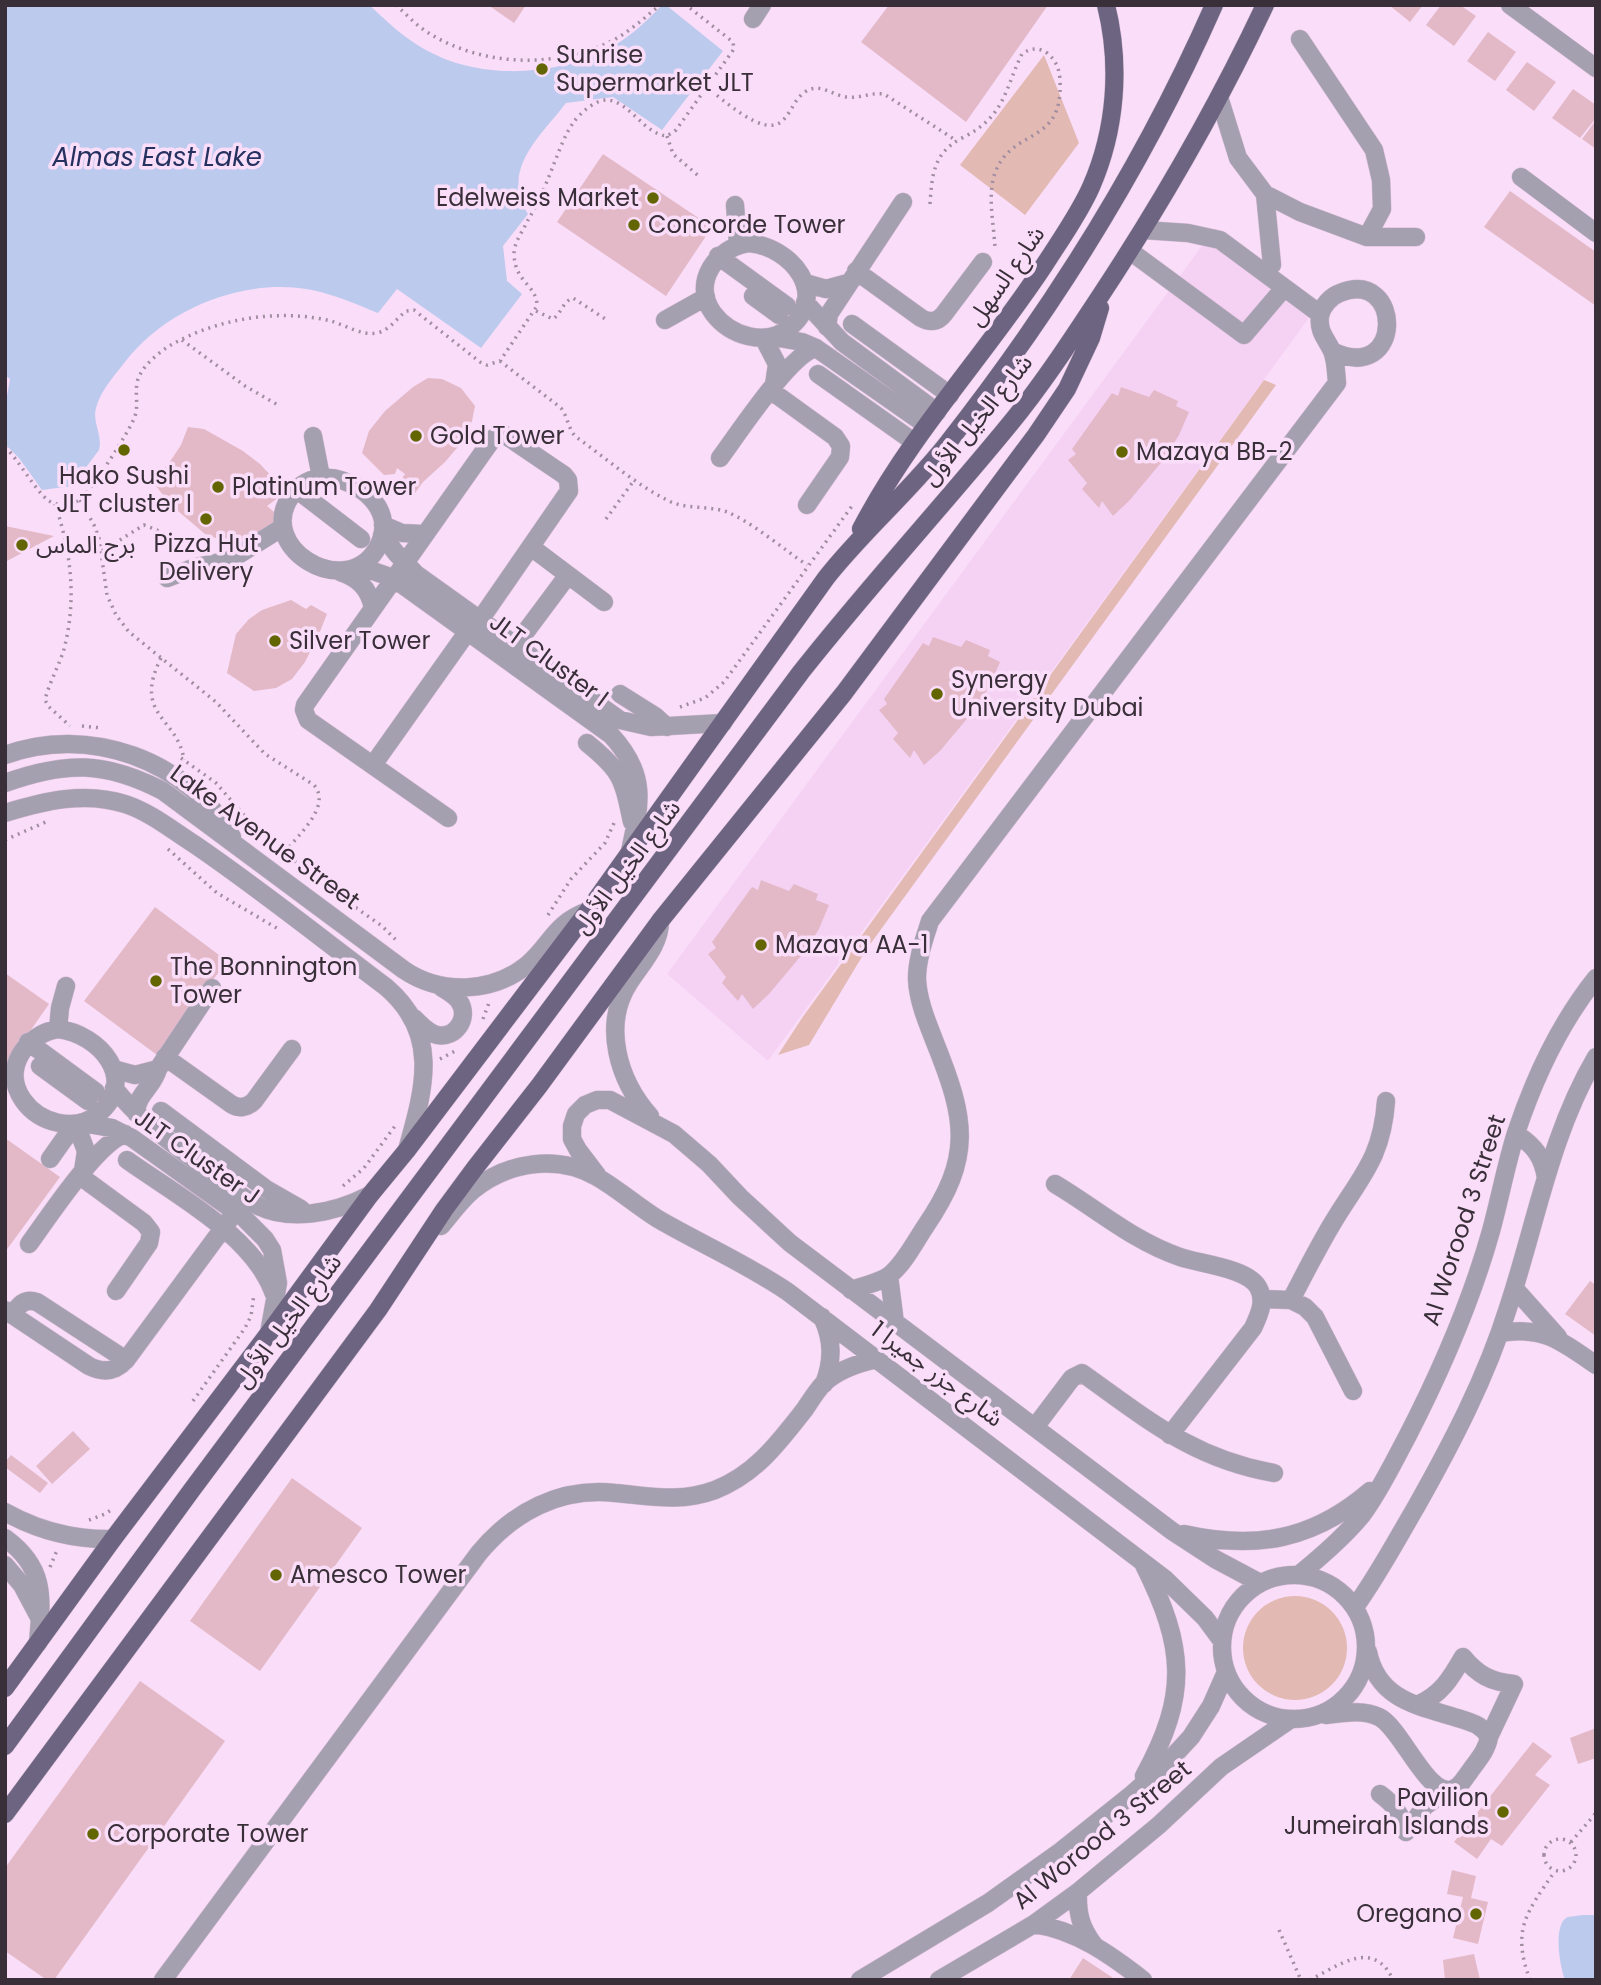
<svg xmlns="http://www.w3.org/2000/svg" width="1601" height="1985" viewBox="0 0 1601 1985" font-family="Poppins,'Noto Sans Arabic',sans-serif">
	<rect width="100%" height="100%" fill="#faddf9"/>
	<path fill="#f5d2f4" d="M 1215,228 L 1319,304 L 768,1061 L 667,974 Z"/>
	<path fill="#e3b9b4" d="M 1044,55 L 1079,143 L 1025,215 L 960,165 Z
		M 1264,380 L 1276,385 L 866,950 L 809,1045 L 778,1055 L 802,1018 Z
		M1243 1648a52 52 0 1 1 104 0a52 52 0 1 1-104 0Z"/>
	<path fill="#bccaed" d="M 5,5 L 369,5 C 383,17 395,30 410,40 C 465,80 545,79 604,51 C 627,40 645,23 662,5 L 666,5 L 723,51 L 662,130 L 613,97 L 566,103 C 540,137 500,169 528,214 L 503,246 L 507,281 L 522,294 L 481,348 L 397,289 L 378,313 C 356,304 335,295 312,290 C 245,277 166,308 125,362 C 115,375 100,391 96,408 C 92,422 103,436 99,450 L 72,486 L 42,490 L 19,458 L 5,444 L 5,407 L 10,379 L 5,375 Z
		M 1583,1915 L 1596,1915 L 1596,1980 L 1565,1980 C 1560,1968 1553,1927 1566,1918 C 1570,1916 1578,1916 1583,1915 Z"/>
	<path fill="#e3b9c7" d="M 488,5 L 526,5 L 514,23 Z
		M 889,5 L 1048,5 L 966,122 L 861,42 Z
		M 1389,5 L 1423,5 L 1410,22 Z
		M 1441,5 L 1460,5 L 1476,16 L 1454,46 L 1426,25 Z
		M 1488,32 L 1516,52 L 1495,81 L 1467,61 Z
		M 1527,62 L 1556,82 L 1534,111 L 1506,90 Z
		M 1573,89 L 1596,105 L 1596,118 L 1580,138 L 1552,118 Z
		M 1596,120 L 1596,149 L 1582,139 Z
		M 603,154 L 712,227 L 666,296 L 557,222 Z
		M 1510,191 L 1596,252 L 1596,306 L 1484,227 Z
		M 428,378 L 442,379 L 461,388 L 475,406 L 472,421 L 463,441 L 445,462 L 423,482 L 415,493 L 398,484 L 405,474 L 397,468 L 395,474 L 384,475 L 362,453 L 369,431 L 385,411 L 413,387 Z
		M 1121,387 L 1149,397 L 1154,390 L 1178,401 L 1176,406 L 1189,412 L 1179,435 L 1165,458 L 1129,501 L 1113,516 L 1102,501 L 1099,508 L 1082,489 L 1087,483 L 1068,460 L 1076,454 L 1072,449 L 1112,393 L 1118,396 Z
		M 188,427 L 204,429 L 243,451 L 260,464 L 274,479 L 283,494 L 267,506 L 280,517 L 262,538 L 251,532 L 242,548 L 205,534 L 171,505 L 152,481 L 169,463 L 181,445 Z
		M 5,526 L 54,536 L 5,562 Z
		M 291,600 L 306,609 L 311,605 L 327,614 L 319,634 L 305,662 L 292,679 L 276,688 L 254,691 L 227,673 L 236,634 L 249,619 L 262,610 Z
		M 933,637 L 961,647 L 966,640 L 990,650 L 988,656 L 1000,662 L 990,685 L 976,708 L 940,751 L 924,765 L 914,750 L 910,758 L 893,739 L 898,733 L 879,710 L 887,704 L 884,699 L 923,643 L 929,646 Z
		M 761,880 L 789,891 L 794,884 L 818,894 L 816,900 L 829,905 L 819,929 L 805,951 L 769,994 L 753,1009 L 742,994 L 738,1001 L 722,983 L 726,977 L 708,954 L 716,948 L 712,942 L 752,887 L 758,890 Z
		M 155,907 L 227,961 L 157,1055 L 84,1001 Z
		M 5,973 L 49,1004 L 5,1067 Z
		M 5,1138 L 60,1177 L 5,1252 Z
		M 1590,1281 L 1596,1285 L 1596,1336 L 1565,1314 Z
		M 73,1431 L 90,1449 L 52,1484 L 36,1466 Z
		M 11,1455 L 48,1483 L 40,1493 L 5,1467 L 5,1462 Z
		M 292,1478 L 362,1528 L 260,1671 L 190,1621 Z
		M 140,1681 L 225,1741 L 54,1980 L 47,1980 L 5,1951 L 5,1868 Z
		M 1596,1728 L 1596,1758 L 1578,1764 L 1570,1738 Z
		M 1533,1742 L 1552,1756 L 1535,1775 L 1550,1785 L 1502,1846 L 1491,1839 L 1477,1859 L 1454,1842 Z
		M 1452,1870 L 1476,1876 L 1471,1898 L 1488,1902 L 1478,1944 L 1453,1938 L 1463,1897 L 1447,1894 Z
		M 1474,1954 L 1480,1980 L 1445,1980 L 1443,1960 Z
		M 1083,1958 L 1116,1980 L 1069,1980 Z"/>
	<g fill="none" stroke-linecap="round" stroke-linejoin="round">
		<g stroke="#d3bad3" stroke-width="19">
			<path id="minor" d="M 1510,5 L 1596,68
				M 753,19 L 762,5
				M 1300,39 L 1374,150 L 1381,180 L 1382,209 L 1367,237
				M 1219,97 L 1238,158 L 1265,194 L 1300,212 L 1367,237 L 1416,237
				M 1521,177 L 1596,233
				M 1265,194 L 1272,265
				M 735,205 L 738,244
				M 1143,230 L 1188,233 L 1220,240 L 1320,314
				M 749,243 C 792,247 830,295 789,328 C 766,347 730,336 713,313 C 691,282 717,247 749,243 Z
				M 1130,251 L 1244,335 L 1284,288
				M 718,256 L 787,306
				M 856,271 L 921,318 C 930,323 938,322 944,314 L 983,262
				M 805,283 L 826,289 L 848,283
				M 753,296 L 779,315
				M 805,302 L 842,342 L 937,412
				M 665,320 L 706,297
				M 852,324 L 950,395
				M 827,327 L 829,314 L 903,202
				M 773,337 L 802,342 L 816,348 L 926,425
				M 764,339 L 777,364 L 774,385
				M 818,374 L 914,442
				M 770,390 L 835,437 L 841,446 L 840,457 L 807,505
				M 313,436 L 321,477
				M 720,458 C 738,434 790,354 816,348
				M 321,477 C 357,477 401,510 376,550 C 344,601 255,547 291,496 C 298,485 308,480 321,477 Z
				M 296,489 L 361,539
				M 383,525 L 402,533 L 423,534
				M 382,535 L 396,553 L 416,574 L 620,720 L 651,727 L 723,723
				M 531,547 L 604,602
				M 350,570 L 373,571 L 393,578 L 611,735 C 647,774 641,802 630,851
				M 340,572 C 358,578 369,588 373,608
				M 167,578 L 196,567 L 230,560 L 283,527
				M 515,646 L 568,575
				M 620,694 L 655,716 L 667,727
				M 587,743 C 622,771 623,779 632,822
				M 5,755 C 88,724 188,760 232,837
				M 373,765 L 468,631
				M 5,783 C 66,761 105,761 163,791 L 404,970 C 441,995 492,993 527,965 C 552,944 553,924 588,911
				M 5,813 C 44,801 85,791 125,804 C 150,812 172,830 194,844 C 260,889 322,939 386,987 C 441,1034 424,1089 407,1150
				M 448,818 L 308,720 L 304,710 L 305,705 L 491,441 L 495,437 L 505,435 L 564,475 L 568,480 L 569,491 L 480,620
				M 414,1018 C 421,1025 428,1033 437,1035 C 456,1039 470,1017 459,1001 C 455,995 447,991 441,987
				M 58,1029 C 100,1034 139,1080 98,1114 C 75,1133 39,1123 23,1100 C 1,1069 26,1034 58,1029 Z
				M 58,1029 L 60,1008 L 66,986
				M 28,1042 L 96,1092
				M 165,1057 L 231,1104 C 239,1109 247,1108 254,1101 L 292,1049
				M 40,1066 L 88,1101
				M 113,1069 L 135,1075 L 158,1069
				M 114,1088 C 137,1117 165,1138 194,1160 C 213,1174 231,1190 251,1202 C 287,1224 335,1213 370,1195
				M 161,1111 L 266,1189 L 301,1209
				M 136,1113 C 136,1095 154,1086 158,1069 L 212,988
				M 650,1116 C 618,1080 602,1025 629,983 C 642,963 660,945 660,921
				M 82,1123 L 112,1128 L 132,1138 L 244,1218 L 265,1239 L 272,1250 L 278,1283 L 269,1333
				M 76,1124 L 86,1151 L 83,1171
				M 1516,1134 C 1534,1145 1543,1157 1546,1178
				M 50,1159 L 74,1125
				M 127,1160 C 176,1195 254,1236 274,1294
				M 597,1175 L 578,1150 L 572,1139 L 572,1126 L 576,1114 L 585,1105 L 597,1100 L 610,1100 L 674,1134 L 709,1164 L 740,1197 L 790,1243 L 1172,1531 L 1215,1559 L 1260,1583
				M 80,1176 L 144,1223 L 151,1232 L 149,1243 L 116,1291
				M 1055,1184 C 1097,1209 1133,1241 1180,1257 C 1200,1264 1247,1268 1258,1287 C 1266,1301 1259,1315 1253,1328 L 1170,1435
				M 441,1226 C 451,1214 461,1200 473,1190 C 508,1162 557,1154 597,1177 C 618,1189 637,1206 658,1219 C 701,1244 747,1264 788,1292 L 1165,1579 L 1205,1618 L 1222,1641
				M 29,1244 C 48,1218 97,1143 125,1134
				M 889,1276 L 895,1323
				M 1515,1289 L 1558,1337
				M 851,1290 C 863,1286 882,1282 891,1274 C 905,1262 915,1242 925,1227 C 973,1157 966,1120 936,1045 C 928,1024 918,1002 917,979 C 917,959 924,940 930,921 L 1337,383 C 1336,373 1336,360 1332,351 C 1326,338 1318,332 1320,316 C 1322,306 1331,296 1340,293 C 1403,267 1405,386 1332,351
				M 1262,1299 L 1291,1300 L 1305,1307 L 1315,1317 L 1353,1391
				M 1291,1300 C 1304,1275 1317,1249 1332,1224 C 1360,1177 1382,1159 1386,1101
				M 5,1310 L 89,1366 C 103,1373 115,1372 126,1360 L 235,1212
				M 12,1315 C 19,1305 24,1298 37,1302 L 126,1360
				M 822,1317 C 833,1340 833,1360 824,1384
				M 1500,1333 C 1544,1326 1561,1341 1596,1365
				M 1035,1427 L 1072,1378 L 1082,1373 C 1147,1419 1193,1459 1274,1473
				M 5,1512 C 39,1531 73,1540 113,1539
				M 1184,1534 C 1256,1550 1313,1540 1370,1491
				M 5,1538 C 46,1568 42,1597 38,1643
				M 5,1565 L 22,1585 L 39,1617
				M 1144,1565 C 1185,1647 1189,1694 1144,1776
				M 1301,1573 C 1323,1555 1344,1537 1362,1515 C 1380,1491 1393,1463 1407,1437 C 1441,1371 1471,1302 1491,1231 C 1500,1198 1506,1165 1516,1133 C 1534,1079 1560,1023 1596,978
				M1222 1647a72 72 0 1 1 144 0a72 72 0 1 1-144 0Z
				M 1355,1607 C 1378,1575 1396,1541 1416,1507 C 1452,1443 1486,1378 1508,1308 C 1536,1224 1550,1135 1596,1057
				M 1417,1705 C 1441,1695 1451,1678 1463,1657 C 1478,1675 1491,1682 1514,1684 L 1489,1737
				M 1326,1715 C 1344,1713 1362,1709 1379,1717 C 1401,1727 1428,1799 1453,1789 C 1460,1787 1464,1779 1468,1774 C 1476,1762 1487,1751 1489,1737 C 1482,1725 1473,1723 1461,1719 C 1420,1706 1378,1701 1368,1652
				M 1380,1794 C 1394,1804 1402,1815 1406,1832
				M 1406,1832 L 1425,1806 L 1448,1790
				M 1078,1892 C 1077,1914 1081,1928 1094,1945
				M 1034,1924 C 1076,1930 1111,1955 1143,1980
				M 163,1980 L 479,1553 C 513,1512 560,1487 615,1493 C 650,1496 680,1503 715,1490 C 756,1474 779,1442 805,1409 C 811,1400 817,1390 824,1383 C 838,1370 859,1363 877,1359
				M 860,1980 L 988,1903 L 1061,1851 L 1131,1795 L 1166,1764 L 1191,1737 L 1211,1706 L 1226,1672
				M 939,1980 L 1034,1924 L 1078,1892 L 1159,1825 L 1221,1767 L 1291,1719"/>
		</g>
		<g stroke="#d3bad3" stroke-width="19">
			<path id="major" d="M 861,529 C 911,433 986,354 1045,264 C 1061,239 1079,214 1091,187 C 1116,130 1121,65 1106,5
				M 5,1688 L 113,1539 L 269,1333 L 370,1195 L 407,1150 L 588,911 L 826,578 C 863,531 909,492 947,444 C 1053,309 1145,162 1214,5
				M 5,1746 L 191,1491 L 801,672 C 868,587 941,508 1009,425 C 1041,386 1068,345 1095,304 C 1158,209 1216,109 1265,5
				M 5,1814 L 378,1310 L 444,1210 L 475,1168 L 539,1086 L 660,921 L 844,693 L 1036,435 L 1067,389 L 1091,338 L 1100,308"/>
		</g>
		<path stroke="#a18da0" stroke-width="3.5" stroke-dasharray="2 5" stroke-linecap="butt" d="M 396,5 C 405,13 414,23 424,30 C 476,65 547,69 603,45 C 625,36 642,20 660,5
			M 706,87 C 722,98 762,137 781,122 C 791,114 794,99 805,92 C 819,82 832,95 846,97 C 859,99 871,92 884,94 L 957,141
			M 667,136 L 673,154 L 701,178
			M 930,204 C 932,176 933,154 960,139 C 972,133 982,127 991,117 C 1007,99 1011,75 1022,54 C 1031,48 1038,47 1047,53 C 1056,60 1060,70 1060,82 C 1063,146 1012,127 995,173 C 987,195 994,225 995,248
			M 536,311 L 553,319 C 561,314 563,301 573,298 L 607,320
			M 182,340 L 245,386 L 278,405
			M 500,361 L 561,408 C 568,417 568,429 576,437 C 606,458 636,485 669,501 C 688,510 708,505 727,512 C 749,520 786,551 807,565
			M 5,447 C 19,460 36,492 49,501 C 57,506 70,506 79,500 C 90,493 131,429 135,416 C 139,404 134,391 138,379 C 143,366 155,356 166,348 C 213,319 278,308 331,321 C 345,325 362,336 377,333 C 390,330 396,319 406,311 L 414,310 L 480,362 L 487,365 L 500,361 L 537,306 C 537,285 515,283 514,254 C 514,242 523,231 528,220 C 538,203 546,185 553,166 C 559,152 564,136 573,123 C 580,113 596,99 608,100 C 631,103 644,134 667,136 L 676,130 L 734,49 L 733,42 L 686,5
			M 80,500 L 94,525 L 99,538 L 107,595 L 116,615 L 129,632 L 216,702 L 265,754 L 314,785 C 332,806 298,835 285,852
			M 55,504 C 71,551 77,600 64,649 C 59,666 49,683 45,700 L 48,706 L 70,726
			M 606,519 L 635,479
			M 102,551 L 144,525 L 157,530 L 178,557
			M 161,658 C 132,716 178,717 184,760
			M 680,707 L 705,698 L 724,682 L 852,506
			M 82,726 L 102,728
			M 181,758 L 216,783 L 257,830 L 325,886 L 382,926 L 398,942
			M 5,840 L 48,821
			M 168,849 L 217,893 L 280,930
			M 548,915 L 571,879 L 605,843 L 614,823
			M 483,1019 L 490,1000
			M 440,1059 L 455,1051
			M 343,1186 L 364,1168 L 395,1126
			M 193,1401 L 245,1328 L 251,1316 L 254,1294
			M 89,1520 L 105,1514 L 114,1508
			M 50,1567 L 58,1548
			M1544 1855a16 16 0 1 1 32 0a16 16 0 1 1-32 0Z
			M 1571,1842 L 1596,1813
			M 1279,1930 L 1301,1980
			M 1310,1980 C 1339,1965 1374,1938 1393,1980
			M 1530,1980 C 1511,1929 1527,1912 1555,1871"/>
		<use href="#minor" stroke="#a4a0b0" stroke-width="18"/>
		<use href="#major" stroke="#6c6480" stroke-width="18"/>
	</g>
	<g fill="#636500" stroke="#faddf9" stroke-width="2.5">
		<circle cx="542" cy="69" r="7"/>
		<circle cx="653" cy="198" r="7"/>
		<circle cx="634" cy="225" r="7"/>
		<circle cx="416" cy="436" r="7"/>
		<circle cx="124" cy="450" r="7"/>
		<circle cx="1122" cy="452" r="7"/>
		<circle cx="218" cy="487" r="7"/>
		<circle cx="206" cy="519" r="7"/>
		<circle cx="22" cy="545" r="7"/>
		<circle cx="275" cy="641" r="7"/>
		<circle cx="937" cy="694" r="7"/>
		<circle cx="761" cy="945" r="7"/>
		<circle cx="156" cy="981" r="7"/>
		<circle cx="276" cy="1575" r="7"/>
		<circle cx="1503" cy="1812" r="7"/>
		<circle cx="93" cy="1834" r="7"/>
		<circle cx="1476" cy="1914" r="7"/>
	</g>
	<g text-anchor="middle" stroke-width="7" stroke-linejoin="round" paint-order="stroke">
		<g font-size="24" fill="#392f39" stroke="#faddf9" text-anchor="start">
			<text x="556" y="63">Sunrise<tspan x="556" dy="28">Supermarket JLT</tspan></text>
			<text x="639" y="206" text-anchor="end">Edelweiss Market</text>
			<text x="648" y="233">Concorde Tower</text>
			<text x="430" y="444">Gold Tower</text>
			<text x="1136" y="460">Mazaya BB-2</text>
			<text x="124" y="484" text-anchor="middle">Hako Sushi<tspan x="124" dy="28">JLT cluster I</tspan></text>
			<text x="232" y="495">Platinum Tower</text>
			<text x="206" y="552" text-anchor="middle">Pizza Hut<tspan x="206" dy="28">Delivery</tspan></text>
			<text x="36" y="553">برج الماس</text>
			<text x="289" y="649">Silver Tower</text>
			<text x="951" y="688">Synergy<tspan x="951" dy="28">University Dubai</tspan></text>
			<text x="775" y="953">Mazaya AA-1</text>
			<text x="170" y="975">The Bonnington<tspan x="170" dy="28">Tower</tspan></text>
			<text x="290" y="1583">Amesco Tower</text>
			<text x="1489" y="1806" text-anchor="end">Pavilion<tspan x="1489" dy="28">Jumeirah Islands</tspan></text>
			<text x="107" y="1842">Corporate Tower</text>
			<text x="1462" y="1922" text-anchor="end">Oregano</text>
		</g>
		<g font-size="24" fill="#392f39" stroke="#faddf9">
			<text transform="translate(1006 276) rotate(-55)" y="8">شارع السهل</text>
			<text transform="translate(977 420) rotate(-51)" y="8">شارع الخيل الأول</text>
			<text transform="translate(549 660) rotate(36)" y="8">JLT Cluster I</text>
			<text transform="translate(265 837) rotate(36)" y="8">Lake Avenue Street</text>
			<text transform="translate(627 867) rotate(-53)" y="8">شارع الخيل الأول</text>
			<text transform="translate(197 1157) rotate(35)" y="8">JLT Cluster J</text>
			<text transform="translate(1464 1220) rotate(-72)" y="8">Al Worood 3 Street</text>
			<text transform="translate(288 1321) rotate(-53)" y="8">شارع الخيل الأول</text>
			<text transform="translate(937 1374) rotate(37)" y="8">شارع جزر جميرا 1</text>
			<text transform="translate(1102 1835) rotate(-39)" y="8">Al Worood 3 Street</text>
		</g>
		<g font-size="26" font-style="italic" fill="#253260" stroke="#faddf9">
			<text x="157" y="166">Almas East Lake</text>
		</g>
	</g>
	<rect width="1601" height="1985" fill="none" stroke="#392f39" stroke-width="14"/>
</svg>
